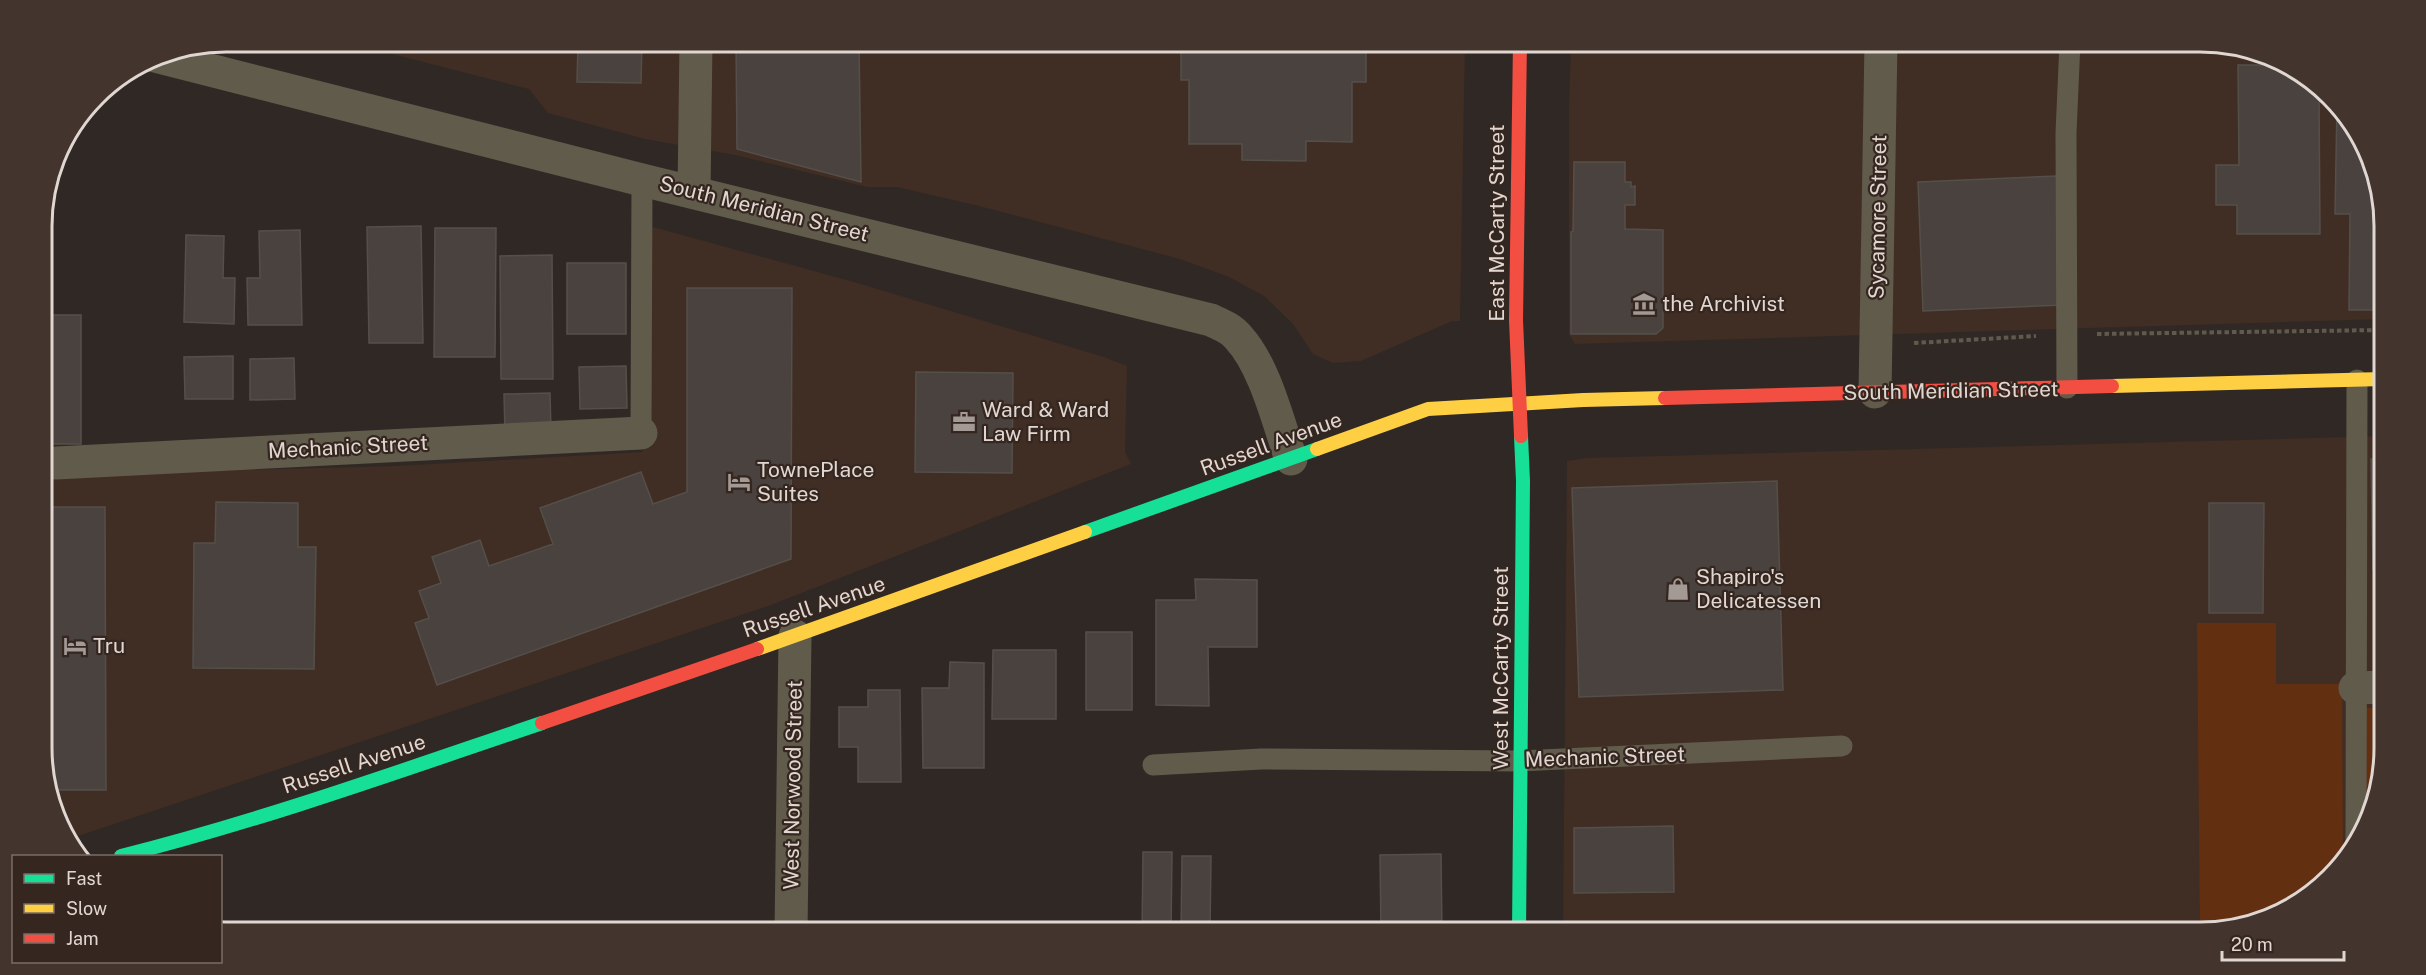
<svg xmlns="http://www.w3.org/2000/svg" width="2426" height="975" viewBox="0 0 2426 975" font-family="'Public Sans',sans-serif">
	<rect width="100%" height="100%" fill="#302824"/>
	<path fill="#402d24" d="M 345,42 L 1465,42 L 1460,321 L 1452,321 L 1361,361 L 1333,363 L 1313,354 L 1293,324 L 1264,296 L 1229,277 L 1180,259 L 979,206 L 897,187 L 867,187 L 735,155 L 645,139 L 548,113 L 529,89 Z
		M 1571,42 L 2199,42 L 2259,52 L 2338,105 L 2365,145 L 2382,202 L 2383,319 L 1575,344 L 1569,335 L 1569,107 Z
		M 642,224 L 854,282 L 1104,357 L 1127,366 L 1125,452 L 1131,464 L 771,605 L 72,838 L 45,784 L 43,313 L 45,475 L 396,466 L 642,452 L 651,431 Z
		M 2383,436 L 2384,749 L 2374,808 L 2346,861 L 2312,895 L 2259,923 L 2211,933 L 1563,933 L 1567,461 L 1587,458 Z"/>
	<path fill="#632f11" d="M 2197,623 L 2276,623 L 2276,684 L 2342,684 L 2343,864 L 2312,895 L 2259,923 L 2211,933 L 2200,933 Z
		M 2364,708 L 2384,708 C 2384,744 2385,788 2367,821 Z"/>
	<path fill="#49423e" stroke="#554f4a" stroke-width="1.5" d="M 578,42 L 642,42 L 641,83 L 577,82 Z
		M 736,42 L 859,42 L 861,182 L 737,149 Z
		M 1181,42 L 1366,42 L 1366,82 L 1352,82 L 1352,142 L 1306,141 L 1306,161 L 1242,160 L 1242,144 L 1189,144 L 1189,80 L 1181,80 Z
		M 2238,65 L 2279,65 L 2319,92 L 2320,234 L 2237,234 L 2237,205 L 2216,205 L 2216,165 L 2239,165 Z
		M 2337,104 L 2365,145 L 2382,202 L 2383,310 L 2349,310 L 2350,214 L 2335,214 Z
		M 1574,162 L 1625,162 L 1625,182 L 1631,182 L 1631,187 L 1635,186 L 1635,205 L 1625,205 L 1625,229 L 1663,230 L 1663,328 L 1656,334 L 1571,334 L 1571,232 L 1573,231 Z
		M 2057,176 L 2063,305 L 1923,311 L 1918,182 Z
		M 45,203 L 45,272 L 43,272 L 42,214 Z
		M 421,226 L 423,343 L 369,343 L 367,227 Z
		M 435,228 L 496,228 L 495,357 L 434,357 Z
		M 300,230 L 302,325 L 248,325 L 247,278 L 260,278 L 259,231 Z
		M 186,235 L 224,236 L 223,278 L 235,278 L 234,324 L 184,322 Z
		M 552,255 L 553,379 L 501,379 L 500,256 Z
		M 567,263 L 626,263 L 626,334 L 567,334 Z
		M 687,288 L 792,288 L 791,559 L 437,685 L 415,623 L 429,618 L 419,591 L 441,583 L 432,557 L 480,540 L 489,566 L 553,544 L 540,508 L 641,472 L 653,504 L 687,492 Z
		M 47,315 L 81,315 L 81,444 L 47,444 Z
		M 233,356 L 233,399 L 185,399 L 184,357 Z
		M 294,358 L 295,399 L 250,400 L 250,359 Z
		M 626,366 L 627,408 L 580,409 L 579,367 Z
		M 916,372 L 1013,373 L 1012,473 L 915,472 Z
		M 550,393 L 551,431 L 505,433 L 504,394 Z
		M 2371,459 L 2383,459 L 2383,570 L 2373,570 Z
		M 1777,481 L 1783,690 L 1579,697 L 1572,488 Z
		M 216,502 L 298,503 L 298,547 L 316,547 L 314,669 L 193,668 L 194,543 L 215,543 Z
		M 2209,503 L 2264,503 L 2263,613 L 2209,613 Z
		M 44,507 L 105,507 L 106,790 L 48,790 L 45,784 Z
		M 1195,579 L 1257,580 L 1257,647 L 1208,647 L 1209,706 L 1156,705 L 1156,600 L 1196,600 Z
		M 1086,632 L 1132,632 L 1132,710 L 1086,710 Z
		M 993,650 L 1056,650 L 1056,719 L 992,719 Z
		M 950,662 L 984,663 L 984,768 L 923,768 L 922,688 L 949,688 Z
		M 868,690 L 900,690 L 901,782 L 858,782 L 858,747 L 839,747 L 839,707 L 868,707 Z
		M 1673,826 L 1674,892 L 1574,893 L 1574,828 Z
		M 1143,852 L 1172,852 L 1171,933 L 1142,933 Z
		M 1441,854 L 1442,933 L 1381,933 L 1380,855 Z
		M 1182,856 L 1211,856 L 1210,933 L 1181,933 Z
		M 1685,931 L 1685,933 L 1646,933 L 1646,932 Z"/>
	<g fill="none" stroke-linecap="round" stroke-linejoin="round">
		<path stroke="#5f594e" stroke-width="4" stroke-dasharray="4.5 3" stroke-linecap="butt" d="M 2097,334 L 2383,330
			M 1914,343 L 2036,336"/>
		<path stroke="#615b4c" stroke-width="21" d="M 2067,388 L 2066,133 L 2070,42
			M 641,433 L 642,180
			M 1153,765 L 1261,759 L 1521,761 L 1842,746
			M 2356,843 L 2357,380"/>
		<path stroke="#615b4c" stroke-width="33" d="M 155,56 L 642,180 L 1211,320 C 1221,325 1231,328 1238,337 C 1265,366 1278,422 1291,459
			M 694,192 L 696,42
			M 1875,392 L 1881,42
			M 56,463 L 641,433
			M 2355,688 L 2384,687
			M 791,933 L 795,636"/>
		<path stroke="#16e098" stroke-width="14" d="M 1085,532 L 1317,449
			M 121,856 C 264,820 403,770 542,723
			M 1519,933 L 1523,481 L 1521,436"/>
		<path stroke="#ffcf43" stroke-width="14" d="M 2112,386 L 2383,379
			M 1317,449 L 1428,409 L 1583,400 L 1665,398
			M 757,649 L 1085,532"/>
		<path stroke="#f24e42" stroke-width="14" d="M 1520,42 L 1516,320 L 1521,436
			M 1665,398 L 2112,386
			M 542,723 L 757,649"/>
	</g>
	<defs>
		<g id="museum-bare" transform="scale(1.8)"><path d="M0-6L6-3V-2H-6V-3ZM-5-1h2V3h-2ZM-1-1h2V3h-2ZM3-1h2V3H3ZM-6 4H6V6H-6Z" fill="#a39a95" stroke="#35261f" stroke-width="2.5" paint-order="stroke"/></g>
		<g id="office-bare" transform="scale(1.8)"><path d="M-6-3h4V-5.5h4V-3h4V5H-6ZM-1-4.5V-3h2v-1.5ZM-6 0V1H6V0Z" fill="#a39a95" stroke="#35261f" stroke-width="2.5" paint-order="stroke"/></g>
		<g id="hotel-bare" transform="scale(1.8)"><path d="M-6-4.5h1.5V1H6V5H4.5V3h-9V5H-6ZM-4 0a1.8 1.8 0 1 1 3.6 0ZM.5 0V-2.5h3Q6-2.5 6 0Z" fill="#a39a95" stroke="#35261f" stroke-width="2.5" paint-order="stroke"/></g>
		<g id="shop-bare" transform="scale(1.8)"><path d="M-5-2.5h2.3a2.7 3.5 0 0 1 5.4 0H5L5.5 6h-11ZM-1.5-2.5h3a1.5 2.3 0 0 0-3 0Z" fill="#a39a95" stroke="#35261f" stroke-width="2.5" paint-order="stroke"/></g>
	</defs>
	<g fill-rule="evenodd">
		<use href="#museum-bare" x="1644" y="304"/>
		<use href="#office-bare" x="964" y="422"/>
		<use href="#hotel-bare" x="739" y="482"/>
		<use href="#shop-bare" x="1678" y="589"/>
		<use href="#hotel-bare" x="75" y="646"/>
	</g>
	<g text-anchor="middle" stroke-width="4.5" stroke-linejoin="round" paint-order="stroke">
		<g font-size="21" fill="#e1d7d2" stroke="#35261f">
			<text transform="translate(764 209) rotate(14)" y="7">South Meridian Street</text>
			<text transform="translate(1878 217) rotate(-89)" y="7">Sycamore Street</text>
			<text transform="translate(1497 223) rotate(-90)" y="7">East McCarty Street</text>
			<text transform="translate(1951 391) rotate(-1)" y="7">South Meridian Street</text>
			<text transform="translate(1271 444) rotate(-20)" y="7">Russell Avenue</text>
			<text transform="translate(348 447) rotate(-3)" y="7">Mechanic Street</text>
			<text transform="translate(814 607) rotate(-19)" y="7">Russell Avenue</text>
			<text transform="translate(1501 668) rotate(-90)" y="7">West McCarty Street</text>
			<text transform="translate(1605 757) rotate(-2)" y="7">Mechanic Street</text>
			<text transform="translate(354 764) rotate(-18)" y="7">Russell Avenue</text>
			<text transform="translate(793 785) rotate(-89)" y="7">West Norwood Street</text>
		</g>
		<g font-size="21" fill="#e1d7d2" stroke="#35261f" text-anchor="start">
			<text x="1662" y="311">the Archivist</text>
			<text x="982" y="417">Ward &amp; Ward<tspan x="982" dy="24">Law Firm</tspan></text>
			<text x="757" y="477">TownePlace<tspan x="757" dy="24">Suites</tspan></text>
			<text x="1696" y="584">Shapiro's<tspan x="1696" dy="24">Delicatessen</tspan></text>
			<text x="93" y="653">Tru</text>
		</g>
	</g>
	<path d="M0 0H2426V975H0ZM226 52H2200A174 174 0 0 1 2374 226V748A174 174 0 0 1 2200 922H226A174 174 0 0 1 52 748V226A174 174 0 0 1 226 52Z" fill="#43342d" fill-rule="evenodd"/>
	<path fill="none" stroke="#e1d7d2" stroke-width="3" d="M226 52H2200A174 174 0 0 1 2374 226V748A174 174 0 0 1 2200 922H226A174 174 0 0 1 52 748V226A174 174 0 0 1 226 52Z"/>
	<rect x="12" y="855" width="210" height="108" fill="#35261f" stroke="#7a6d67" stroke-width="1.5"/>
	<rect x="24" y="874" width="30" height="9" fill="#16e098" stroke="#7a6d67" stroke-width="1.5"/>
	<text x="66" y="885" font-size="18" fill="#e1d7d2">Fast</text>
	<rect x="24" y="904" width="30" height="9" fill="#ffcf43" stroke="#7a6d67" stroke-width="1.5"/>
	<text x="66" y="915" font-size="18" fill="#e1d7d2">Slow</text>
	<rect x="24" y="934" width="30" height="9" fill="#f24e42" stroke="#7a6d67" stroke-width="1.5"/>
	<text x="66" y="945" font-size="18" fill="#e1d7d2">Jam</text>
	<path d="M2222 951v9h122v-9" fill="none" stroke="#e1d7d2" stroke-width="3"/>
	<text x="2231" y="951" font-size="18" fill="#e1d7d2" stroke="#35261f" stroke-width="4.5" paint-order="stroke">20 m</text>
</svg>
